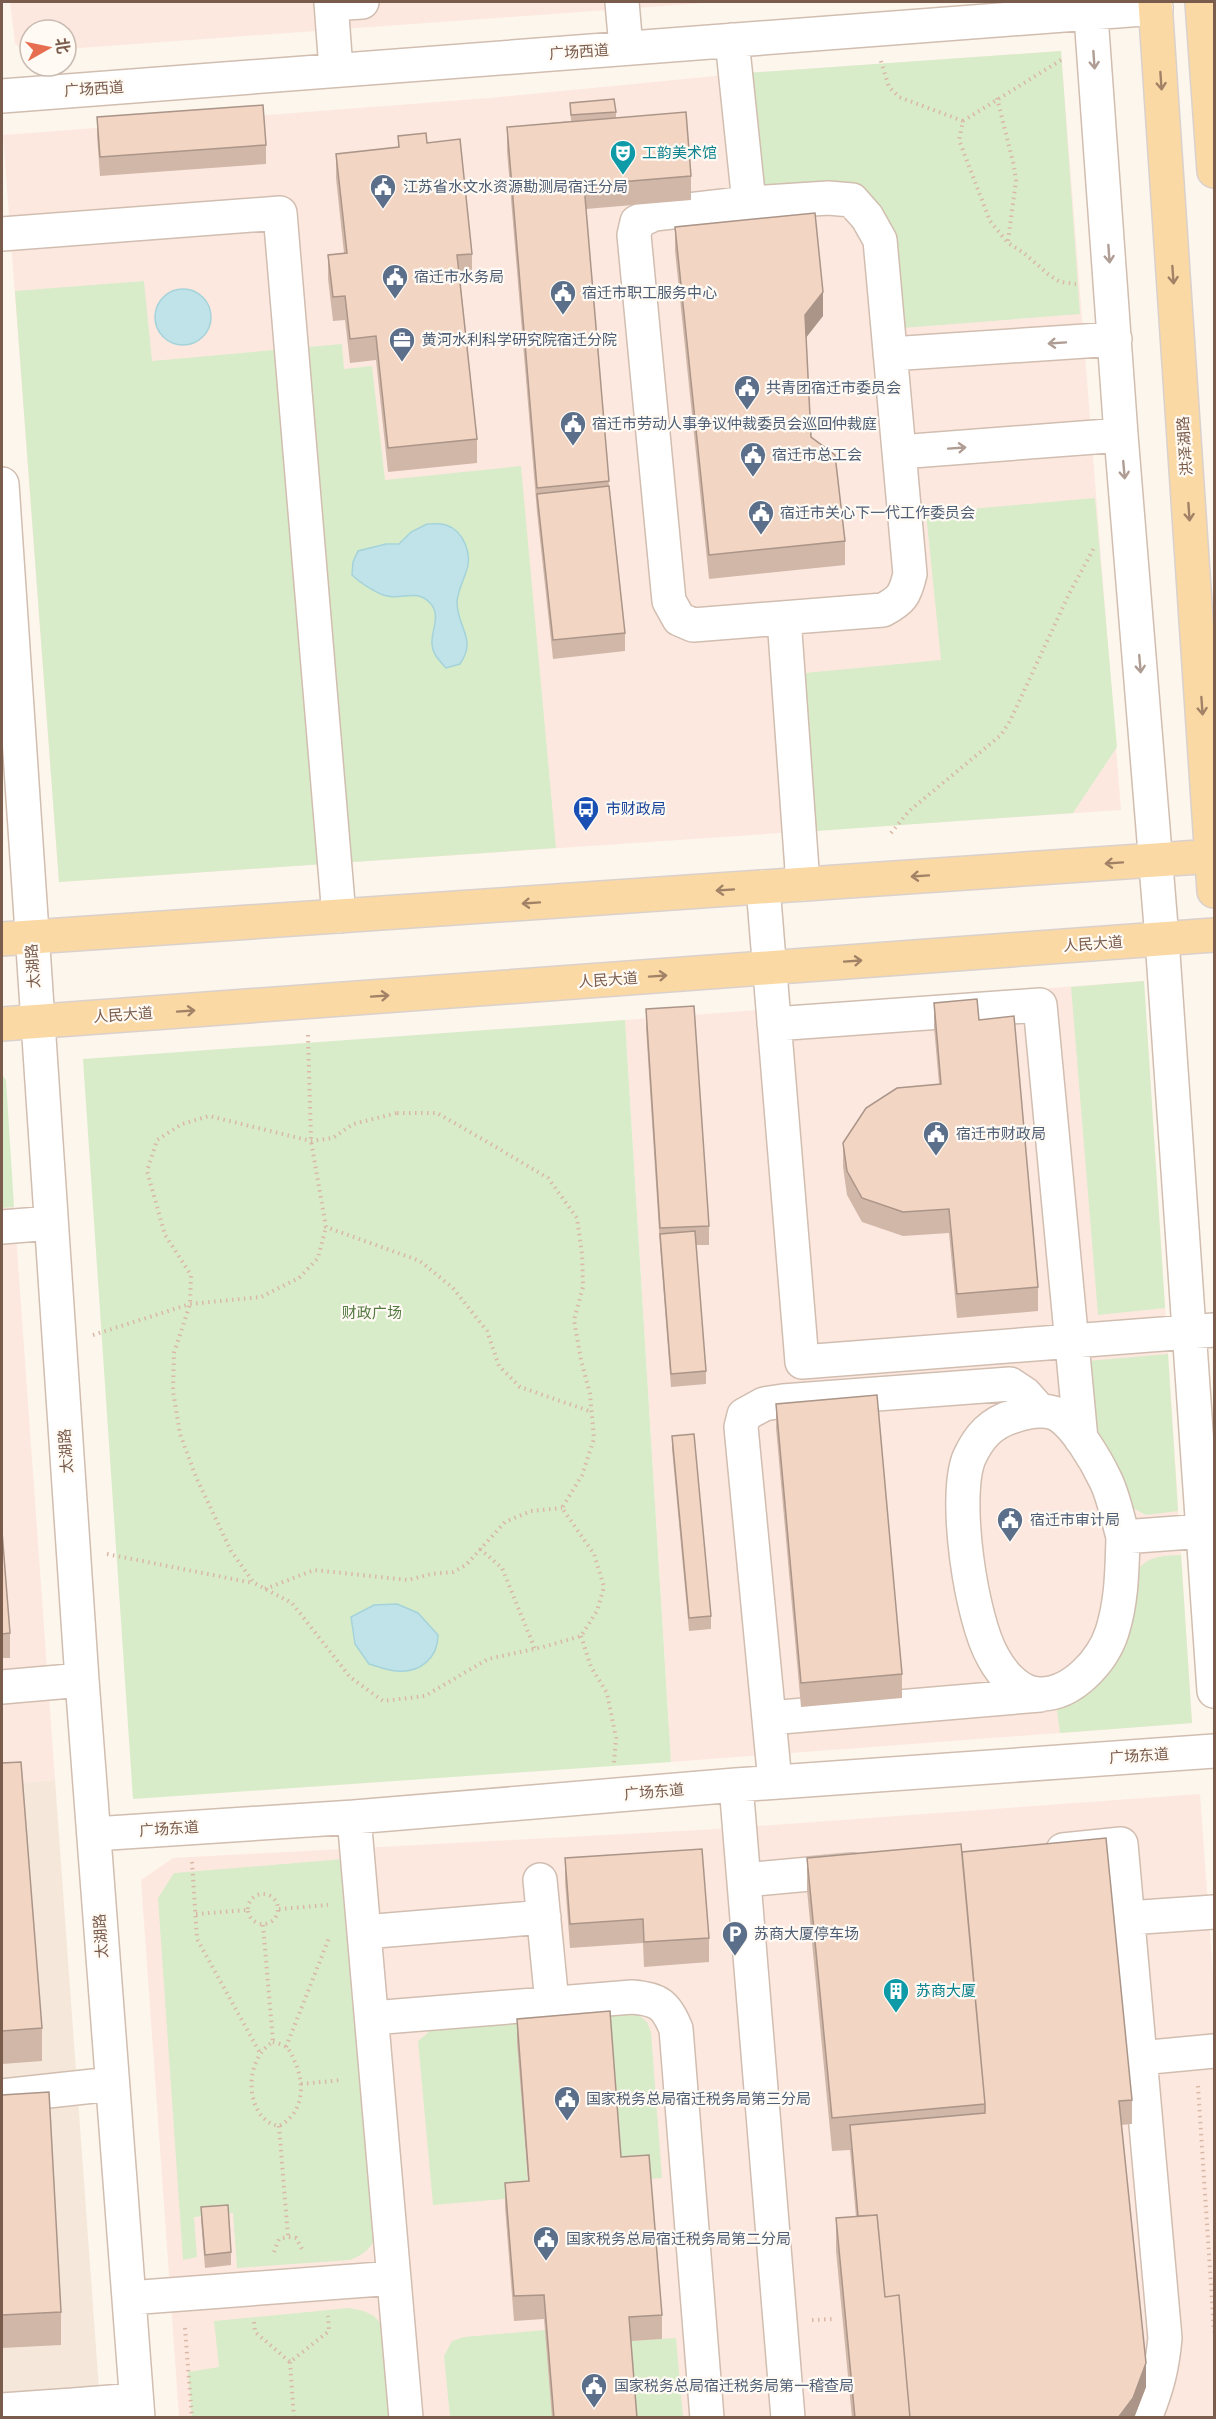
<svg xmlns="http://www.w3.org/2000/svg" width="1216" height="2419" viewBox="0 0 1216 2419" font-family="'Nunito Sans','Noto Sans SC',sans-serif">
	<rect width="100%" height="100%" fill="#fdf6ec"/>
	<path fill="#f5e8da" d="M 55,1780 L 101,2417 L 2,2418 L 2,1784 Z"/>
	<path fill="#fde8e0" d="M 10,2 L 719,2 L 66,49 L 66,30 L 30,30 L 30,51 L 21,49 L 15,43 Z
		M 1061,51 L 1121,810 L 59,882 L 3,135 L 489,98 L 746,73 Z
		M 1144,981 L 1192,1723 L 671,1762 L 625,1020 Z
		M 14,1207 L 55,1780 L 2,1784 L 2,1208 Z
		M 1200,1794 L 1214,1989 L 1214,2417 L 179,2417 L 141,1880 L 173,1858 L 717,1829 Z"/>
	<path fill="#d8ecc9" d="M 1061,51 L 1080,314 L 902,328 L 874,212 L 759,195 L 746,73 Z
		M 144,281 L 152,361 L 342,344 L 344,369 L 372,366 L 385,480 L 521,466 L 556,848 L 59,882 L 15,291 Z
		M 1095,498 L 1117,747 L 1073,813 L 816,831 L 805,673 L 941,660 L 926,513 Z
		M 1144,981 L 1165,1308 L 1098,1315 L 1071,987 Z
		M 625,1020 L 671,1762 L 133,1799 L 83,1059 Z
		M 2,1075 L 6,1080 L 14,1207 L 2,1208 Z
		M 1168,1354 L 1178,1511 L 1146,1515 L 1129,1506 L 1115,1482 L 1092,1421 L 1087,1361 Z
		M 1181,1555 L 1192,1723 L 1060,1733 L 1056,1703 L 1130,1577 C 1148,1557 1154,1556 1181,1555 Z
		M 344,1859 L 377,2233 C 372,2248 365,2254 350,2260 L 237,2268 L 233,2213 L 194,2217 L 197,2257 L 183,2260 L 158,1898 L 174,1873 Z
		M 634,2011 L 647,2022 L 651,2032 L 662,2178 L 621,2181 L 517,2043 L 529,2197 L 433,2205 L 418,2041 L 436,2026 Z
		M 349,2308 L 364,2311 L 374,2316 L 385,2328 L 393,2417 L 192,2417 L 188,2372 L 219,2367 L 214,2321 Z
		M 545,2330 L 552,2417 L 450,2417 L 444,2356 L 452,2341 L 464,2337 Z
		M 676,2338 L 683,2417 L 635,2417 L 629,2341 Z"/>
	<path fill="#bfe3e8" stroke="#a5d3da" stroke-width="1.5" d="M155 317a28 28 0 1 1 56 0a28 28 0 1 1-56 0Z
		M 427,524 C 432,524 440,523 446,525 C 464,531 473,555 466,572 C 463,582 457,592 457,603 C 458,629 477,639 460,664 L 446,668 C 440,661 432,654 432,644 C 431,631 441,616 431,604 C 417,588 403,600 387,596 C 377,594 359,582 352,575 L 353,562 L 358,551 L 386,544 L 399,544 L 411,532 Z
		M 397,1604 L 418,1613 L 438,1635 C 438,1658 420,1673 397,1671 C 388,1671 377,1666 369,1664 L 355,1644 L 351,1617 L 374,1605 Z"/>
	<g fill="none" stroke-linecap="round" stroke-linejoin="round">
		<g stroke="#d1beb0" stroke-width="36">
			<path id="minor" d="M 331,2 L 336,70
				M 622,2 L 626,48
				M 1090,2 L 1121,435 L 1162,939 L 1214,1691
				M 331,4 L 362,2
				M 732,40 L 749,203 L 828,198 L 852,200 L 867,217 L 880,240 L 910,574 C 905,595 902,600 883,610 L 693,625 L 679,619 L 669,601 L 634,235 L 637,222 L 654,214 L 749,203
				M 2,96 L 1156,8
				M 2,234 L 280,213 L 339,916
				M 890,354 L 1115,339
				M 899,452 L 1121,435
				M 2,484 L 82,1680 L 138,2418
				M 784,618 L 803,884
				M 763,887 L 802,1362 L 1214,1330
				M 774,1024 L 1040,1005 L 1081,1439
				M 2,1227 L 51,1223
				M 1123,1537 C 1122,1569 1122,1601 1112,1632 C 1103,1660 1073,1694 1041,1694 C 1020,1695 1002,1674 993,1657 C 971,1619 953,1498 969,1458 C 979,1436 991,1423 1014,1416 C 1026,1412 1041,1409 1054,1413 C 1074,1421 1097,1462 1106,1481 C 1114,1498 1118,1519 1123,1537 L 1204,1531
				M 2,1687 L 82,1680
				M 769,1718 L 1040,1695
				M 775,1782 L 741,1427 L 744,1415 L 764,1404 L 783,1401 L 1010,1384 L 1025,1394 L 1040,1411
				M 736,1785 L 788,2418
				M 354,1817 L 406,2418
				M 94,1834 L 354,1817 L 736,1785 L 1214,1751
				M 1063,1850 L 1121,1844 L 1165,2338 C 1162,2370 1157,2388 1145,2418
				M 540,1880 L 552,2003
				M 744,1880 L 853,1870
				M 1128,1918 L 1214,1912
				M 364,1932 L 544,1917
				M 372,2018 L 632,1997 C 658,1999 666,2004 676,2029 L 707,2418
				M 1140,2058 L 1214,2051
				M 2,2096 L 112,2084
				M 129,2298 L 394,2278
				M 73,2405 L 136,2400
				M 2,2410 L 73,2405 L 74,2418"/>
		</g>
		<g stroke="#dad1cd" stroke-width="36">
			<path id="major" d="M 1155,2 L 1214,891
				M 1202,2 L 1214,171
				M 2,939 L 1214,856
				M 2,1024 L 1214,935"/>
		</g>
		<path stroke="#d9b8a5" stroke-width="4" stroke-dasharray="1.5 4.5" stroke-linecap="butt" d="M 1061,60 L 963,121 L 959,140 L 990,221 L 1008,243 L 1024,253 L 1048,274 L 1060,282 L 1076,284
			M 881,61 L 889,87 L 899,97 L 963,121
			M 997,98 L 1014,166 L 1016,181 L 1008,241
			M 891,833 L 909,811 L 1001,735 L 1010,721 L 1069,594 L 1095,546
			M 308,1035 L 311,1141 L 326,1227 L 420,1261 L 453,1288 L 487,1331 L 499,1366 L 520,1387 L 592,1412
			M 397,1113 L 437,1113 L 484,1140 L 548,1178 L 577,1218 L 582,1254 L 583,1287 L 574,1320 L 581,1360 L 590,1394 L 594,1439 L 582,1475 L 562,1508 L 594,1554 L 604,1587 L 597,1611 L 581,1636 L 543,1647 L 488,1659 L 425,1696 L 383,1701 L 350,1677 L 292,1603 L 254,1583 L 231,1551 L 196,1477 L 180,1434 L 173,1391 L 174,1353 L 190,1304 L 191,1275 L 165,1235 L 147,1171 L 157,1140 L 182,1124 L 209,1116 L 311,1141 L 333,1138 L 353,1124 Z
			M 93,1335 L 190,1304 L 261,1297 L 299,1278 L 318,1258 L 326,1227
			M 480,1549 L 502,1568 L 535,1649
			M 107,1554 L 253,1583
			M 265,1589 L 314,1570 L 408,1580 L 431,1574 L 453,1572 L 466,1565 L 505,1522 L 531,1511 L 562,1508
			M 581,1636 L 591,1667 L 607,1693 L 616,1738 L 614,1763
			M 192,1862 L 197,1939 L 260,2053
			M248 1909a15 15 0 1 1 30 0a15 15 0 1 1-30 0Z
			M 279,1909 L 328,1905
			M 196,1914 L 247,1910
			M 263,1925 L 273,2042
			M 273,2042 C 277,2043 283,2045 286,2047 C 291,2051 293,2058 296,2064 C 305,2087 303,2113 279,2126 C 245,2120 242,2060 273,2042 Z
			M 286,2047 L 329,1938
			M 301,2084 L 342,2080
			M 1198,2086 L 1214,2332
			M 279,2126 L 288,2237
			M 274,2252 L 279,2239 L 288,2237 L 296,2238 L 303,2251
			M 812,2320 L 833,2319
			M 254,2322 L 255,2332 L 290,2362 L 329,2331 L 328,2316
			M 185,2328 L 192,2418
			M 290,2362 L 294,2418"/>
		<use href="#minor" stroke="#fff" stroke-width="33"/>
		<use href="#major" stroke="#fbd9a5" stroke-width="33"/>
	</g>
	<path fill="#d1b7a8" d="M 570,103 L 616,112 L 616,118 L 691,176 L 691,200 L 586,209 L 609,486 L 625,633 L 625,651 L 553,659 L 537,512 L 507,151 L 507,127 L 571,121 Z
		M 97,117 L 266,145 L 266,164 L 100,176 L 97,136 Z
		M 398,136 L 427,143 L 472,254 L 472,278 L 460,279 L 477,439 L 477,463 L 388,472 L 376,360 L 350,363 L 345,320 L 333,321 L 328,279 L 328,255 L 344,253 L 336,178 L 336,154 L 398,147 Z
		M 675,227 L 823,316 L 806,337 L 811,437 L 845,541 L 845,565 L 709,579 L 675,251 Z
		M 934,1003 L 979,1020 L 1038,1287 L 1038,1311 L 957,1318 L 949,1233 L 903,1236 L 862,1222 L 847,1195 L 843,1167 L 843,1143 L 939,1084 L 934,1027 Z
		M 646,1009 L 709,1226 L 709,1245 L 696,1245 L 706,1371 L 706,1384 L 671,1387 L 660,1247 L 646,1028 Z
		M 776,1404 L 902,1674 L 902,1698 L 801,1707 L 776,1428 Z
		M 672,1436 L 711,1616 L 711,1629 L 689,1631 L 672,1449 Z
		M 2,1531 L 10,1633 L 10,1658 L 2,1658 Z
		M 2,1763 L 42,2028 L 42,2061 L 2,2064 Z
		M 962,1852 L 1132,2100 L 1132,2124 L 1121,2125 L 1146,2387 L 1134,2418 L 852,2418 L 836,2251 L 836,2218 L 856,2217 L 850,2150 L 832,2151 L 807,1890 L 807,1858 Z
		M 565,1858 L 709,1938 L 709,1962 L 644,1967 L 643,1943 L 570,1948 L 565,1882 Z
		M 517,2019 L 621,2157 L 662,2315 L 662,2339 L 631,2341 L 637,2418 L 552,2418 L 544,2319 L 514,2321 L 505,2207 L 505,2183 L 528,2181 L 517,2043 Z
		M 2,2095 L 61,2312 L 61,2345 L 2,2348 Z
		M 201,2207 L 231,2252 L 231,2265 L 205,2268 L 201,2220 Z"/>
	<path fill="#aa9588" d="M 823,292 L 823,316 L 805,339 L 805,315 Z
		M 1146,2363 L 1146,2387 L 1134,2418 L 1118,2418 Z"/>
	<path fill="#f3d5c3" stroke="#aa9588" stroke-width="1.5" d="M 614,99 L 616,112 L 571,115 L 570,103 Z
		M 263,105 L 266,145 L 100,157 L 97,117 Z
		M 686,112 L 691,176 L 584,185 L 609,481 L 537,488 L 507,127 Z
		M 426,133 L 427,143 L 460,139 L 472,254 L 457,255 L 477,439 L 388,448 L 376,336 L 350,339 L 345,296 L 333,297 L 328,255 L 347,253 L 336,154 L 399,147 L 398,136 Z
		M 815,213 L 823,292 L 805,315 L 811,437 L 835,455 L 845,541 L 709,555 L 675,227 Z
		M 609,486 L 625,633 L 553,640 L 537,494 Z
		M 977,999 L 979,1020 L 1014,1016 L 1038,1287 L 957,1294 L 949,1209 L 903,1212 L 862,1198 L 847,1171 L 843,1143 L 866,1108 L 897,1088 L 941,1084 L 934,1003 Z
		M 694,1006 L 709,1226 L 660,1228 L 646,1009 Z
		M 695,1231 L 706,1371 L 671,1374 L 660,1234 Z
		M 877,1395 L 902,1674 L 801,1683 L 776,1404 Z
		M 694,1434 L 711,1616 L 689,1618 L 672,1436 Z
		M 2,1531 L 10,1633 L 2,1634 Z
		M 21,1762 L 42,2028 L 2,2031 L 2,1763 Z
		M 1106,1838 L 1132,2100 L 1119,2101 L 1146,2363 L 1133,2398 L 1118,2418 L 910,2418 L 899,2295 L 885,2297 L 877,2215 L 858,2216 L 850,2125 L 985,2113 L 985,2104 L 962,1852 Z
		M 961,1844 L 985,2104 L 832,2118 L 807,1858 Z
		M 702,1849 L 709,1938 L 644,1942 L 643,1919 L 570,1924 L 565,1858 Z
		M 610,2011 L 621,2157 L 649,2155 L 662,2315 L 629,2317 L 637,2418 L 554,2418 L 544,2295 L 514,2296 L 505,2183 L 529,2181 L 517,2019 Z
		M 49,2092 L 61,2312 L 2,2315 L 2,2095 Z
		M 228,2205 L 231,2252 L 205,2255 L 201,2207 Z
		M 877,2215 L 885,2297 L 899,2295 L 910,2418 L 855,2418 L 836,2218 Z"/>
	<defs><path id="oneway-shaft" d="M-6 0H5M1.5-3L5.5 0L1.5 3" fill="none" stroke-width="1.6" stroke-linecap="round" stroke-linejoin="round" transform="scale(1.5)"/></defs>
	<g stroke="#af9d94">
		<use href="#oneway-shaft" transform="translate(1094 60) rotate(86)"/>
		<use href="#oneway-shaft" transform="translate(1109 254) rotate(86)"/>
		<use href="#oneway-shaft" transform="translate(1057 343) rotate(176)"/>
		<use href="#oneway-shaft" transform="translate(957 448) rotate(-4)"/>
		<use href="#oneway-shaft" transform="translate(1124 470) rotate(85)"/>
		<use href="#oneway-shaft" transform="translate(1140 664) rotate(85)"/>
	</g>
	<g stroke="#a18267">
		<use href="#oneway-shaft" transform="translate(1161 81) rotate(86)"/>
		<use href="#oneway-shaft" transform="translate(1173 275) rotate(86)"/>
		<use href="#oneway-shaft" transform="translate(1189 512) rotate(86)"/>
		<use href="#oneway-shaft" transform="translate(1202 706) rotate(86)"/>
		<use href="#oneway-shaft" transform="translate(1114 863) rotate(176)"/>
		<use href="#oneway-shaft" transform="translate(920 876) rotate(176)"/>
		<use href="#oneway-shaft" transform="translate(725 890) rotate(176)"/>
		<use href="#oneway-shaft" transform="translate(531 903) rotate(176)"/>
		<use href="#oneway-shaft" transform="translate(853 961) rotate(-4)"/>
		<use href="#oneway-shaft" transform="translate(658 976) rotate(-4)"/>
		<use href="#oneway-shaft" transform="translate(380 996) rotate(-4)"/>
		<use href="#oneway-shaft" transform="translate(186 1011) rotate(-4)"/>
	</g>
	<defs>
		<g id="theatre-pin" transform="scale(1.35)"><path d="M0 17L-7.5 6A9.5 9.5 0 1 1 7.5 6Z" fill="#0f9aa8" stroke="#fffaf3"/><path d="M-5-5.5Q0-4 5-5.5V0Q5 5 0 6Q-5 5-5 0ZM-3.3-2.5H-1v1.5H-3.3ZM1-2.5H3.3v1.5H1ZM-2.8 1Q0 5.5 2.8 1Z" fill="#fff"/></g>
		<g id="civic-pin" transform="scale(1.35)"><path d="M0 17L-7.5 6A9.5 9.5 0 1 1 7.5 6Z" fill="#5c6f8a" stroke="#fffaf3"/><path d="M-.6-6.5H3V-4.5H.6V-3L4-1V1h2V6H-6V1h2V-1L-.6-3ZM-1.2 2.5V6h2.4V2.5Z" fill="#fff"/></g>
		<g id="office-pin" transform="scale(1.35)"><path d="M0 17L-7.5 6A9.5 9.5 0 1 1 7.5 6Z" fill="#5c6f8a" stroke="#fffaf3"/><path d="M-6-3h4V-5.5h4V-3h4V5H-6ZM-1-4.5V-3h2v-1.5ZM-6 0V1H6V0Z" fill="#fff"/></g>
		<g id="bus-pin" transform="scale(1.35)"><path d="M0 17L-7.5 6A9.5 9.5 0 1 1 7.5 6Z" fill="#1a4fb4" stroke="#fffaf3"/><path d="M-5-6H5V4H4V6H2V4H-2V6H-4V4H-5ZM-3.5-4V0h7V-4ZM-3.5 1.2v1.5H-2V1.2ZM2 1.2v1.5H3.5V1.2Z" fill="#fff"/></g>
		<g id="parking-pin" transform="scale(1.35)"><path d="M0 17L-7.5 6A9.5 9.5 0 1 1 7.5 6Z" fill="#5c6f8a" stroke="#fffaf3"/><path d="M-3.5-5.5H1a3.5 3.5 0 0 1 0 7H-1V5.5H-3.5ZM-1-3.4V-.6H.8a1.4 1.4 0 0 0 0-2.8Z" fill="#fff"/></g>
		<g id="building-pin" transform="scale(1.35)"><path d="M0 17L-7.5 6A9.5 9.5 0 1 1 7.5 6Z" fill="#0f9aa8" stroke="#fffaf3"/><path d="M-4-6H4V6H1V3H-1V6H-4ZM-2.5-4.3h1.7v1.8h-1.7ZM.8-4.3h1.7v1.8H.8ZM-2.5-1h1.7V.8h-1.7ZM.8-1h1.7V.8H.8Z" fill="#fff"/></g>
	</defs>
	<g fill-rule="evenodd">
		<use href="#theatre-pin" x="623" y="153"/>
		<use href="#civic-pin" x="383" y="187"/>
		<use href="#civic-pin" x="395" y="277"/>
		<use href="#civic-pin" x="563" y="293"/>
		<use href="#office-pin" x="402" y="340"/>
		<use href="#civic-pin" x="747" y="388"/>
		<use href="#civic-pin" x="573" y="424"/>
		<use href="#civic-pin" x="753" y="455"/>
		<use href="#civic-pin" x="761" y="513"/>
		<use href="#bus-pin" x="586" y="809"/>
		<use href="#civic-pin" x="936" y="1134"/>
		<use href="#civic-pin" x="1010" y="1520"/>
		<use href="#parking-pin" x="735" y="1934"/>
		<use href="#building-pin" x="896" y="1991"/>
		<use href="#civic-pin" x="567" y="2099"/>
		<use href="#civic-pin" x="546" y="2239"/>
		<use href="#civic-pin" x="594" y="2386"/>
	</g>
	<g text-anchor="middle" stroke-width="4.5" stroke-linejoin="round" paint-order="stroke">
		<g font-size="15" fill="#7a5c4d" stroke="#fffaf3">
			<text transform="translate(579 52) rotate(-4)" y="5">广场西道</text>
			<text transform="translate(94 89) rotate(-4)" y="5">广场西道</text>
			<text transform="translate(1185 446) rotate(-94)" y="5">洪泽湖路</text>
			<text transform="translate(1093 944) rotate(-4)" y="5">人民大道</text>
			<text transform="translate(33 966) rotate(-94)" y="5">太湖路</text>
			<text transform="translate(608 980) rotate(-4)" y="5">人民大道</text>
			<text transform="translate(123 1015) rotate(-4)" y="5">人民大道</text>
			<text transform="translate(66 1451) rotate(-94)" y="5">太湖路</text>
			<text transform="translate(1139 1756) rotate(-4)" y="5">广场东道</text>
			<text transform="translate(654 1792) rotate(-5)" y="5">广场东道</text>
			<text transform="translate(169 1829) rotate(-4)" y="5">广场东道</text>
			<text transform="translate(101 1936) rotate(-94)" y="5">太湖路</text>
		</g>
		<g font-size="15" fill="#0d838f" stroke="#fffaf3" text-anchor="start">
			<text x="642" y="158">工韵美术馆</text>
			<text x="916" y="1996">苏商大厦</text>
		</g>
		<g font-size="15" fill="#4e5e75" stroke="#fffaf3" text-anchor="start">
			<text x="403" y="192">江苏省水文水资源勘测局宿迁分局</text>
			<text x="414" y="282">宿迁市水务局</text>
			<text x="582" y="298">宿迁市职工服务中心</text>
			<text x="422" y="345">黄河水利科学研究院宿迁分院</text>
			<text x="766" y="393">共青团宿迁市委员会</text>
			<text x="592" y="429">宿迁市劳动人事争议仲裁委员会巡回仲裁庭</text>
			<text x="772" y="460">宿迁市总工会</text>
			<text x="780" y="518">宿迁市关心下一代工作委员会</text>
			<text x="956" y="1139">宿迁市财政局</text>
			<text x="1030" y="1525">宿迁市审计局</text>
			<text x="754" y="1939">苏商大厦停车场</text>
			<text x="586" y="2104">国家税务总局宿迁税务局第三分局</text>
			<text x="566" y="2244">国家税务总局宿迁税务局第二分局</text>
			<text x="614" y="2391">国家税务总局宿迁税务局第一稽查局</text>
		</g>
		<g font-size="15" fill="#164399" stroke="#fffaf3" text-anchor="start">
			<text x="606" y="814">市财政局</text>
		</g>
		<g font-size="15" fill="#537a41" stroke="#fffaf3">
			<text x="372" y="1318">财政广场</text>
		</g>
	</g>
	<rect width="1216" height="2419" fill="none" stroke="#7a5c4d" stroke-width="6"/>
	<g transform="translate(48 48) rotate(81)"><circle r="28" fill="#fffaf3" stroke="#cabbb1" stroke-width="1.5"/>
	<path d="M0-4.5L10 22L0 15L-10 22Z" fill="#e76f51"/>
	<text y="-9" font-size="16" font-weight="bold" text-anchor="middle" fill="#7a5c4d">北</text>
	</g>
</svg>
